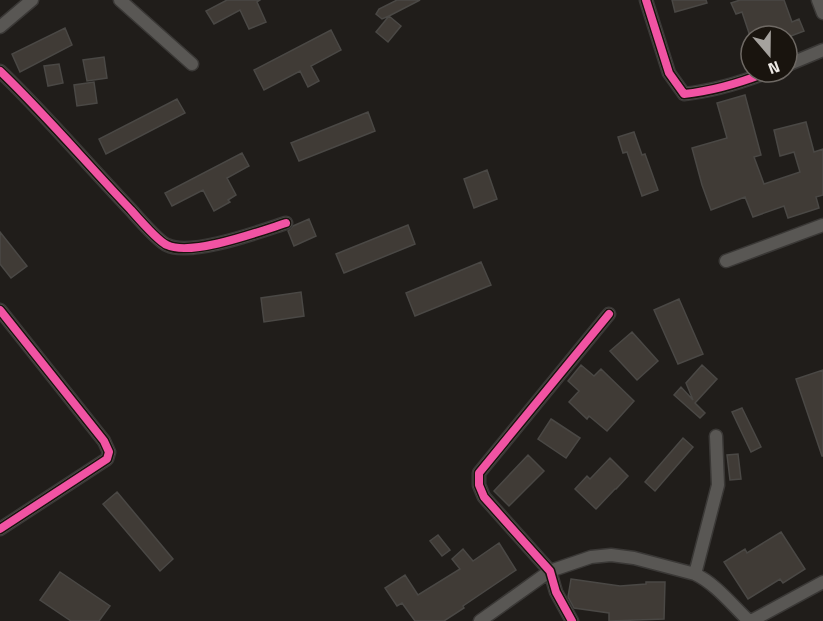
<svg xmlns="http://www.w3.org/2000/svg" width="823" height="621" viewBox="0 0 823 621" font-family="'Titillium Web',sans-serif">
	<rect width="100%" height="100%" fill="#201d1a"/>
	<path fill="#403b36" stroke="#4a4845" stroke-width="1.5" d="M 227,0 L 260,0 L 257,2 L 266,22 L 249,29 L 240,10 L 214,24 L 206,11 Z
		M 397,0 L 420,0 L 389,16 L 401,26 L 388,42 L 376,32 L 389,16 L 382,19 L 376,14 L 379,9 Z
		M 672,0 L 706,0 L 707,3 L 675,12 Z
		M 740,0 L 784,0 L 792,22 L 799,19 L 804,31 L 791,36 L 750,36 L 742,12 L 736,14 L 731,3 Z
		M 65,28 L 72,45 L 20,72 L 12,54 Z
		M 331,30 L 341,50 L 311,66 L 319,81 L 308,87 L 300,71 L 264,90 L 254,70 Z
		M 104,57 L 107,78 L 87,81 L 83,60 Z
		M 59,64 L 63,83 L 48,86 L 44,66 Z
		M 94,82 L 97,103 L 77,106 L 74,85 Z
		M 745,95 L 761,155 L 754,157 L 764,184 L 800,172 L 794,152 L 780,156 L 774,130 L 806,122 L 814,152 L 823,149 L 823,195 L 816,197 L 819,208 L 788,218 L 784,206 L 753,217 L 745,197 L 711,210 L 702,185 L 692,148 L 727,138 L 717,103 Z
		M 177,99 L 185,113 L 106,154 L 99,139 Z
		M 368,112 L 375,131 L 299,161 L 291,143 Z
		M 634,132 L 642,155 L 645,154 L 658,190 L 642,196 L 627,152 L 623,153 L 618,137 Z
		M 242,153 L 249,166 L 227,178 L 236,195 L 228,200 L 230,202 L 214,211 L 203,190 L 172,206 L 165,193 Z
		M 487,170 L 497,199 L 474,208 L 464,179 Z
		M 309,219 L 316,236 L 294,246 L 288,231 L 293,226 Z
		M 408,225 L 415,244 L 344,273 L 336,254 Z
		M 0,232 L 27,266 L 11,278 L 0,264 Z
		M 481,262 L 491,285 L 415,316 L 406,293 Z
		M 301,292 L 304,316 L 264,322 L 261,298 Z
		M 679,299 L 703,354 L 678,364 L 654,310 Z
		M 632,332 L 658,361 L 637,380 L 610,351 Z
		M 581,365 L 594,376 L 601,369 L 634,401 L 607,431 L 589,416 L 587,419 L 569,402 L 579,391 L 568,381 Z
		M 702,365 L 717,379 L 695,403 L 705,413 L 700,418 L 674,395 L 681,387 L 693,400 L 686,383 Z
		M 823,370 L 823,456 L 822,456 L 796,379 Z
		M 742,408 L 761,447 L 751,452 L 732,412 Z
		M 551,419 L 580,438 L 566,458 L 538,439 Z
		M 683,438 L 693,447 L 655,491 L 645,482 Z
		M 738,454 L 741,479 L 730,480 L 727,455 Z
		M 528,455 L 544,471 L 509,506 L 494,491 Z
		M 610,458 L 628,476 L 616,489 L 615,489 L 596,509 L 575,489 L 587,476 L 590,479 Z
		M 117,492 L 173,559 L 160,571 L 103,504 Z
		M 781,532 L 805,569 L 783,583 L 780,579 L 748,599 L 724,562 L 745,549 L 747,553 Z
		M 438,535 L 450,550 L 442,556 L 430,541 Z
		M 499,543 L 516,570 L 463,606 L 464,608 L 444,621 L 415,621 L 402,603 L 397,606 L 385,588 L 405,575 L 418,595 L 460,569 L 452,559 L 463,549 L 473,561 Z
		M 60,572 L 110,606 L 99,621 L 71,621 L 40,600 Z
		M 571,579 L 620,586 L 646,584 L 646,582 L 665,582 L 664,619 L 609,621 L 609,613 L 574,608 L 568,597 Z"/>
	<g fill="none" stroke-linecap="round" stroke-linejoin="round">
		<g stroke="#3a3836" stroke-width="15">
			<path id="minor" d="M 120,0 L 192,64
				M 646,0 L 669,73 L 684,94 C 714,91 740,83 768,72
				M 818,0 L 823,13
				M 0,27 L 32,0
				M 787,65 L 823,50
				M 0,71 C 46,115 87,164 131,210 C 138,218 159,242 167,245 C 191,257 261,231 286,223
				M 726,261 L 823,225
				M 0,310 L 104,441 L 109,452 L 107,459 L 0,529
				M 695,574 L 718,485 L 716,436
				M 480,621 L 550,571 L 591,557 L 611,555 L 634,558 L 695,574 C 716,584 732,605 749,621
				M 572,621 L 556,592 L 550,571 L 484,497 L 479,485 L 479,473 L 609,314
				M 751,621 L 823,582"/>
		</g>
		<use href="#minor" stroke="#595754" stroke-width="12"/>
		<g stroke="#19140e" stroke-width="11">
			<path id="cycleway" d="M 646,0 L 669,73 L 684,94 C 714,91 740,83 768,72
				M 0,71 C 46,115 87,164 131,210 C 138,218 159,242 167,245 C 191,257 261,231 286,223
				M 0,310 L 104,441 L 109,452 L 107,459 L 0,529
				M 572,621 L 556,592 L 550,571 L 484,497 L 479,485 L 479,473 L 609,314"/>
		</g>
		<use href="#cycleway" stroke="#f153a3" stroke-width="8"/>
	</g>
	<g transform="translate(769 54) rotate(160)"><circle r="28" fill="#19140e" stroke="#6e6964" stroke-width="1.5"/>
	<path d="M0-4.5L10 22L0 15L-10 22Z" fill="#a5a29e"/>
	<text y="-9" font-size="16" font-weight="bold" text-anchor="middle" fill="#ede9e5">N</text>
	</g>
</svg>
